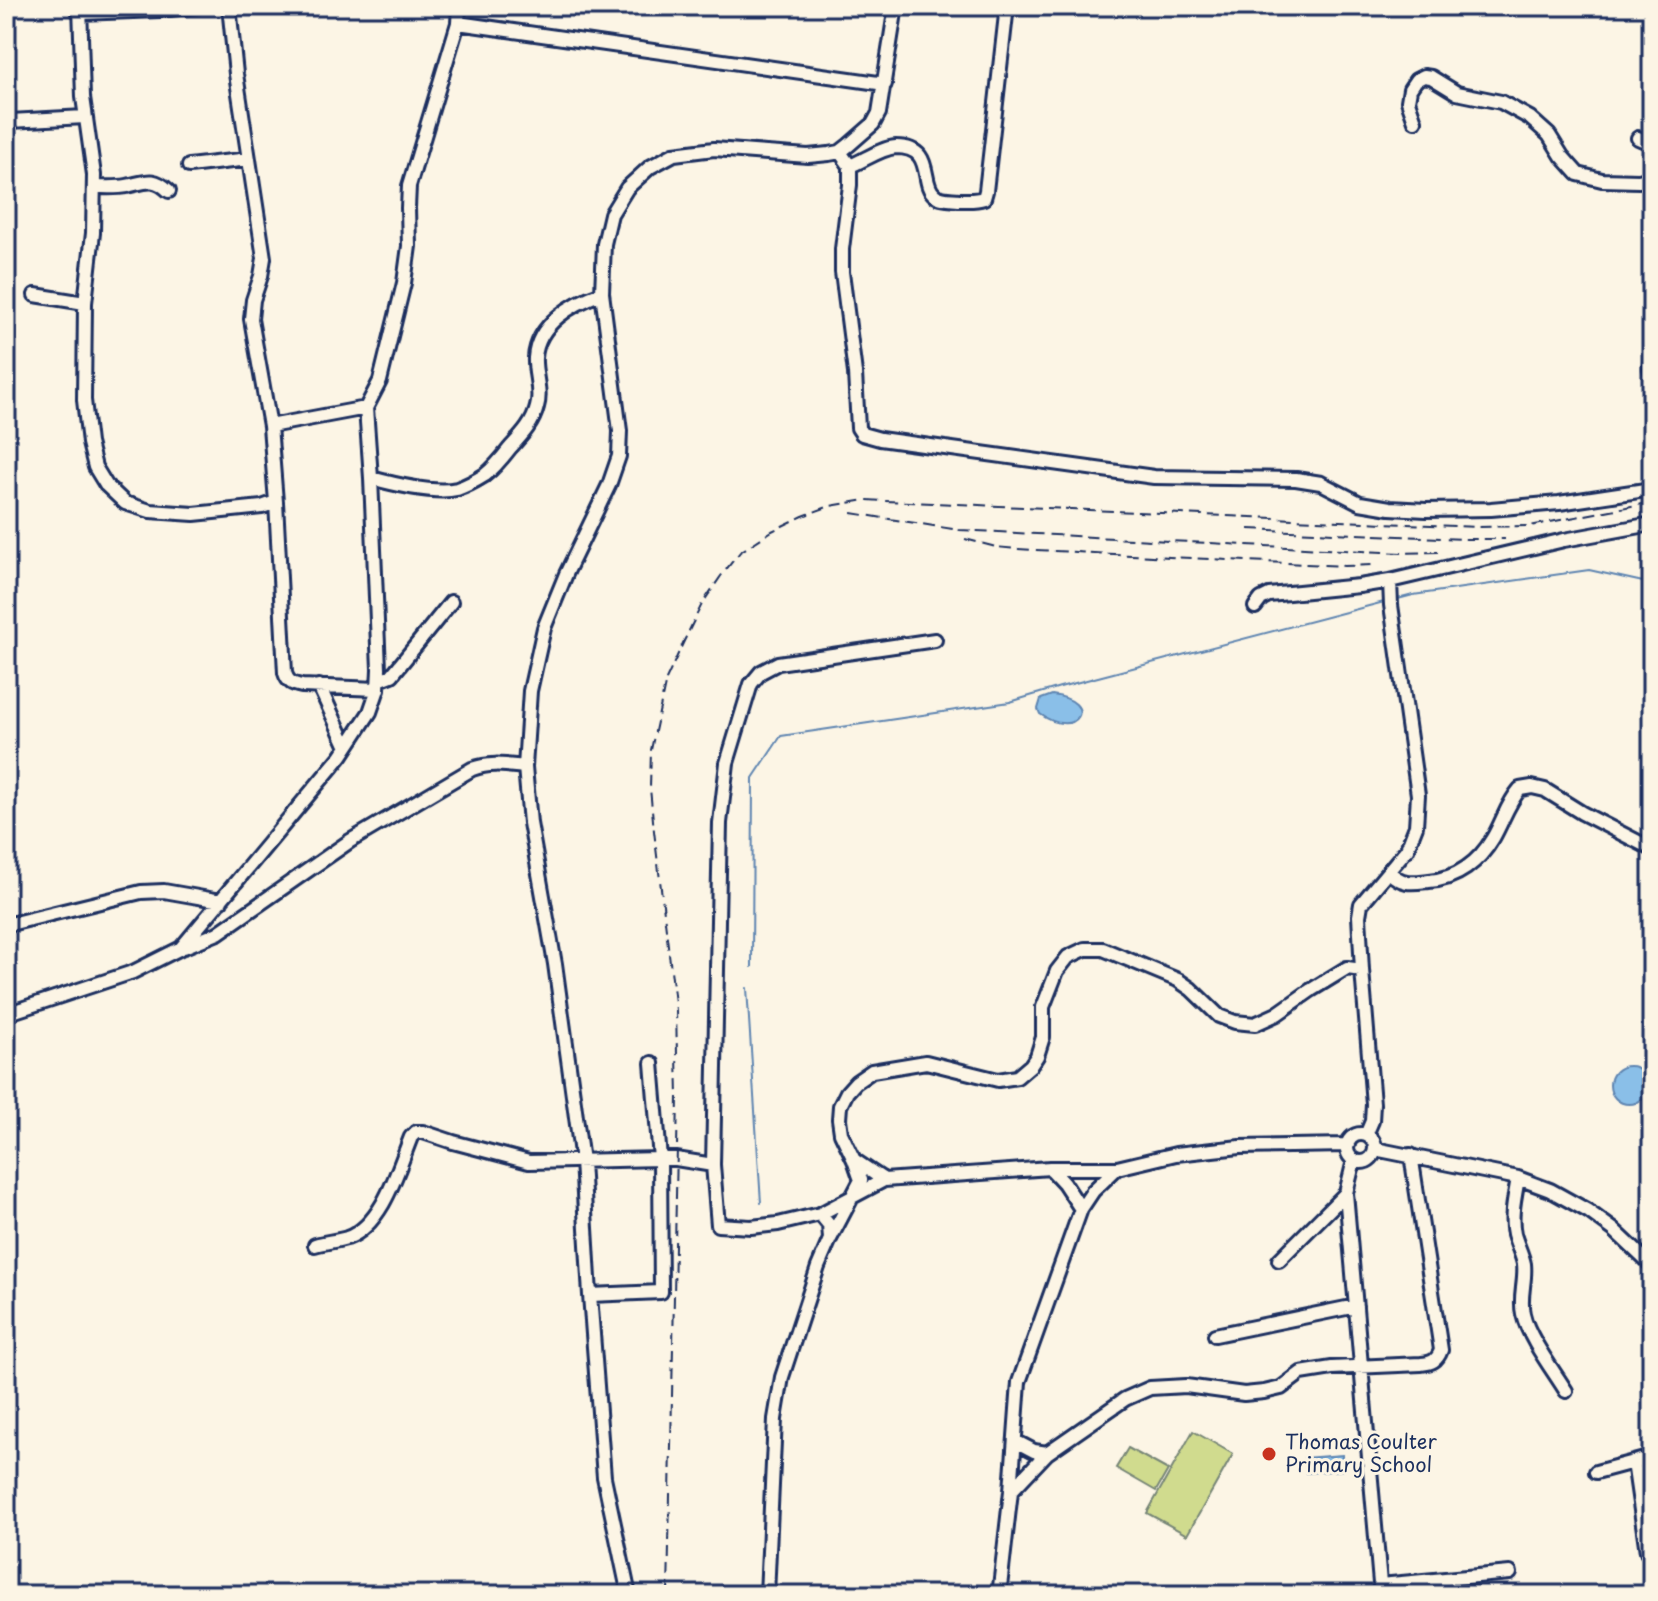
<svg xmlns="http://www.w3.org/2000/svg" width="1658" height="1601" viewBox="0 0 1658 1601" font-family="'Playpen Sans',sans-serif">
	<rect width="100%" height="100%" fill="#fcf5e5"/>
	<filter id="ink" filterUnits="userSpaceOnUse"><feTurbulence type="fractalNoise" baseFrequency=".0125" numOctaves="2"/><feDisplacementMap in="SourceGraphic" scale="16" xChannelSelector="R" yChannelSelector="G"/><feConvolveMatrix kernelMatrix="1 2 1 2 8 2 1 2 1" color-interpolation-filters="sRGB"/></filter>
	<g filter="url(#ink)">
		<path fill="#d0db8e" stroke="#768576" stroke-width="2" d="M 1193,1431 L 1233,1454 L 1187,1535 L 1147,1513 Z
			M 1128,1448 L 1168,1470 L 1156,1491 L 1116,1468 Z"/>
		<path fill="#8abfe8" stroke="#5e85b1" stroke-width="2" d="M 1052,695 C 1101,701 1077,741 1040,714 L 1038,709 L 1041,699 Z
			M1610 1085a19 19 0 1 1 38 0a19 19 0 1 1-38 0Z
			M 1342,1455 L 1343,1470 L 1306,1473 L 1304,1458 Z"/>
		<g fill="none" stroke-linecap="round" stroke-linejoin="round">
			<path stroke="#5e85b1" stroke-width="2" d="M 1394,600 L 1413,595 L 1589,570 L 1652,584
				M 752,967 L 753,778 L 781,736 L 1010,702 L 1060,687 L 1384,602
				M 747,988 L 761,1203"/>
			<g stroke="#1b2f5e" stroke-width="18">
				<path id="minor" d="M 80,6 L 83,97 L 94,175 L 93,233 L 85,303 L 84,400 L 89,443 L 95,467 L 106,485 L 125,503 L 150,511 L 194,514 L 262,507 L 276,502
					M 229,6 L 236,74 L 264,258 L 261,276 L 253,300 L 251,319 L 270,426 L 276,502 L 285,673 C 288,683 293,684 302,686 L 378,689
					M 459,6 L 458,23 L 885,84
					M 79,13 L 161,10 L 198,6
					M 10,121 L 85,117
					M 1415,121 L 1408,101 L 1410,89 L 1416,80 L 1424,76 L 1431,77 L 1457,93 L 1501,102 L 1530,118 L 1549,135 L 1562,156 L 1578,174 L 1602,180 L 1639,181 L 1652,177
					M 1638,138 L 1652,144
					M 840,152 L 850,166 L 850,185 L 842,249 L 842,272 L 855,373 L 858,428 L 862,434 L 880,439 L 1154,477 L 1296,479 L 1321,483 L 1360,503 L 1390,508 L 1426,510 L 1491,509 L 1559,503 L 1652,489
					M 189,166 L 249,159
					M 850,166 C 865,160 881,148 896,147 C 936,147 919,184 935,195 C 941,200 952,199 959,200 C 968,200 975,201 984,198 L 986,191 L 1007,6
					M 94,187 C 105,187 117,188 127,186 C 146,182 153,176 169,191
					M 35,295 L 85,303
					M 1652,353 L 1650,368 L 1652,375
					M 270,426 L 366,408
					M 371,478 C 393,484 435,494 457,489 C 466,486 477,480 485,475 C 494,468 503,457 510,448 C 521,436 533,424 537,407 C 542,391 534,374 535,358 C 537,324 573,303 602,293
					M 1255,607 L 1261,599 L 1269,595 L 1359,586 L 1390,581 L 1564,540 L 1652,524
					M 379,680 L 392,675 L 451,602
					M 319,686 L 347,747
					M 1389,872 C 1403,885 1411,883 1429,881 C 1457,879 1479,862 1493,838 C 1503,821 1507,804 1520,789 L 1532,787 L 1545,790 L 1582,813 L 1652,849
					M 6,925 L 141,892 L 164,891 L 221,901
					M 184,947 L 218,933 L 350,841 L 472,769 C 491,762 506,765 525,767
					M 6,1014 L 133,972 L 181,948 L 341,756 L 370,712 L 378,689 L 379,669 L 371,478 L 366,408 L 380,381 L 404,283 L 409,246 L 408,208 L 409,186 L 458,23
					M1347 1148a14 14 0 1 1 28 0a14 14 0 1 1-28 0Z
					M 1366,1135 L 1372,1121 L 1373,1104 L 1362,970 L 1359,916 L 1361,904 L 1407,849 L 1416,826 L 1418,795 L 1391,605 L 1390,581
					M 1375,1149 L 1518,1178 L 1550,1190 L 1588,1211 L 1614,1230 L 1652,1266
					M 854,1160 L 884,1180
					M 1354,1160 L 1346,1193 L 1381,1595
					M 713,1165 L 720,823 L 727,763 L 751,684 L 761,672 L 778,663 L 935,640
					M 1050,1168 L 1064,1183 L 1081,1209
					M 1518,1178 C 1515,1196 1510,1216 1514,1234 C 1517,1245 1522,1254 1524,1264 C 1526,1281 1519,1297 1523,1314 C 1528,1337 1553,1370 1566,1391
					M 830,1239 L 861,1180 L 854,1160 L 841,1133 L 839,1119 L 840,1106 L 847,1092 L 856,1082 L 872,1071 L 926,1062 L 998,1080 L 1017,1077 L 1031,1065 L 1037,1056 L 1043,1037 L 1043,1007 L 1057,971 L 1068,957 L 1085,949 L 1103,949 L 1178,980 L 1191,989 L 1219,1016 L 1235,1022 L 1255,1024 L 1277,1014 L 1311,990 L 1347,968 L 1362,970
					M 315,1245 C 325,1242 337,1241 347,1238 C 383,1225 398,1169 411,1137 L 416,1132 L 423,1132 L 453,1142 L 529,1162 L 660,1159 L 676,1159 L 713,1165 L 718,1225 L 751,1227 L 778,1224 L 820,1214 L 884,1180 L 1050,1168 L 1117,1168 L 1176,1154 L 1240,1147 L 1348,1145
					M 1279,1260 L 1346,1193
					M 590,1295 L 661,1292 L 660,1159 L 652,1063
					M 1215,1335 L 1356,1306
					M 1015,1441 L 1034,1451 L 1047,1453
					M 1634,1462 L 1647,1552
					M 1596,1472 L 1652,1457
					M 1011,1491 L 1047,1453 L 1125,1399 L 1150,1388 L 1186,1386 L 1244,1394 L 1264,1392 L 1281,1388 L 1301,1373 L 1332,1368 L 1421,1364 C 1432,1363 1437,1361 1441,1350 L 1411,1155
					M 1380,1585 L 1510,1573
					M 629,1595 L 604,1477 L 590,1295 L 582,1161 L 555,964 L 530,823 L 525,767 L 530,691 L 544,628 L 566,574 L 609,485 L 619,456 L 620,431 L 602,293 L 604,244 L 611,214 L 627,188 L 650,167 L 674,154 L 714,149 L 808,156 L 829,154 L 840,152 L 849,145 L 873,124 L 879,113 L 896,6
					M 767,1595 L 775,1419 L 782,1377 L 818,1267 L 830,1239 L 829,1225 L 820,1214
					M 1003,1595 L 1000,1587 L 1011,1491 L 1019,1382 L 1081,1209 L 1093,1191 L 1117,1168"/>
			</g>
			<use href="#minor" stroke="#fcf5e5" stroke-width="12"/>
			<path stroke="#1b2f5e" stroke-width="2" stroke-dasharray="12 6" stroke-linecap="butt" d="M 852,513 L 959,530 L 1401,553 L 1438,552
				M 1249,529 L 1463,539 L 1505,539
				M 965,539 L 996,547 L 1017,549 L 1344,566 L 1374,565
				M 668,1595 L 678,1097 L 676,1011 L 654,831 L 650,788 L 651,750 L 666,680 L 684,641 L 702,604 L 721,576 L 740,552 L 772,531 L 803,516 L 830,506 L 865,500 L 1476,527 L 1530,526 L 1652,502"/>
		</g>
	</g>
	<circle fill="#c8321e" stroke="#fcf5e5" stroke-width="3" cx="1269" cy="1454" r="8"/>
	<g text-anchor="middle" stroke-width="6" stroke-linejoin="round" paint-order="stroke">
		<g font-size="20" fill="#1b2f5e" stroke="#fcf5e5" text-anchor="start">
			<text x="1285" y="1449">Thomas Coulter<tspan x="1285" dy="23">Primary School</tspan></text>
		</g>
	</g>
	<rect width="1658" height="1601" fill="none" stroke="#fcf5e5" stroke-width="32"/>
	<rect x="16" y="16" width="1626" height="1569" fill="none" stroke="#1b2f5e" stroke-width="3" filter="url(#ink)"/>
</svg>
